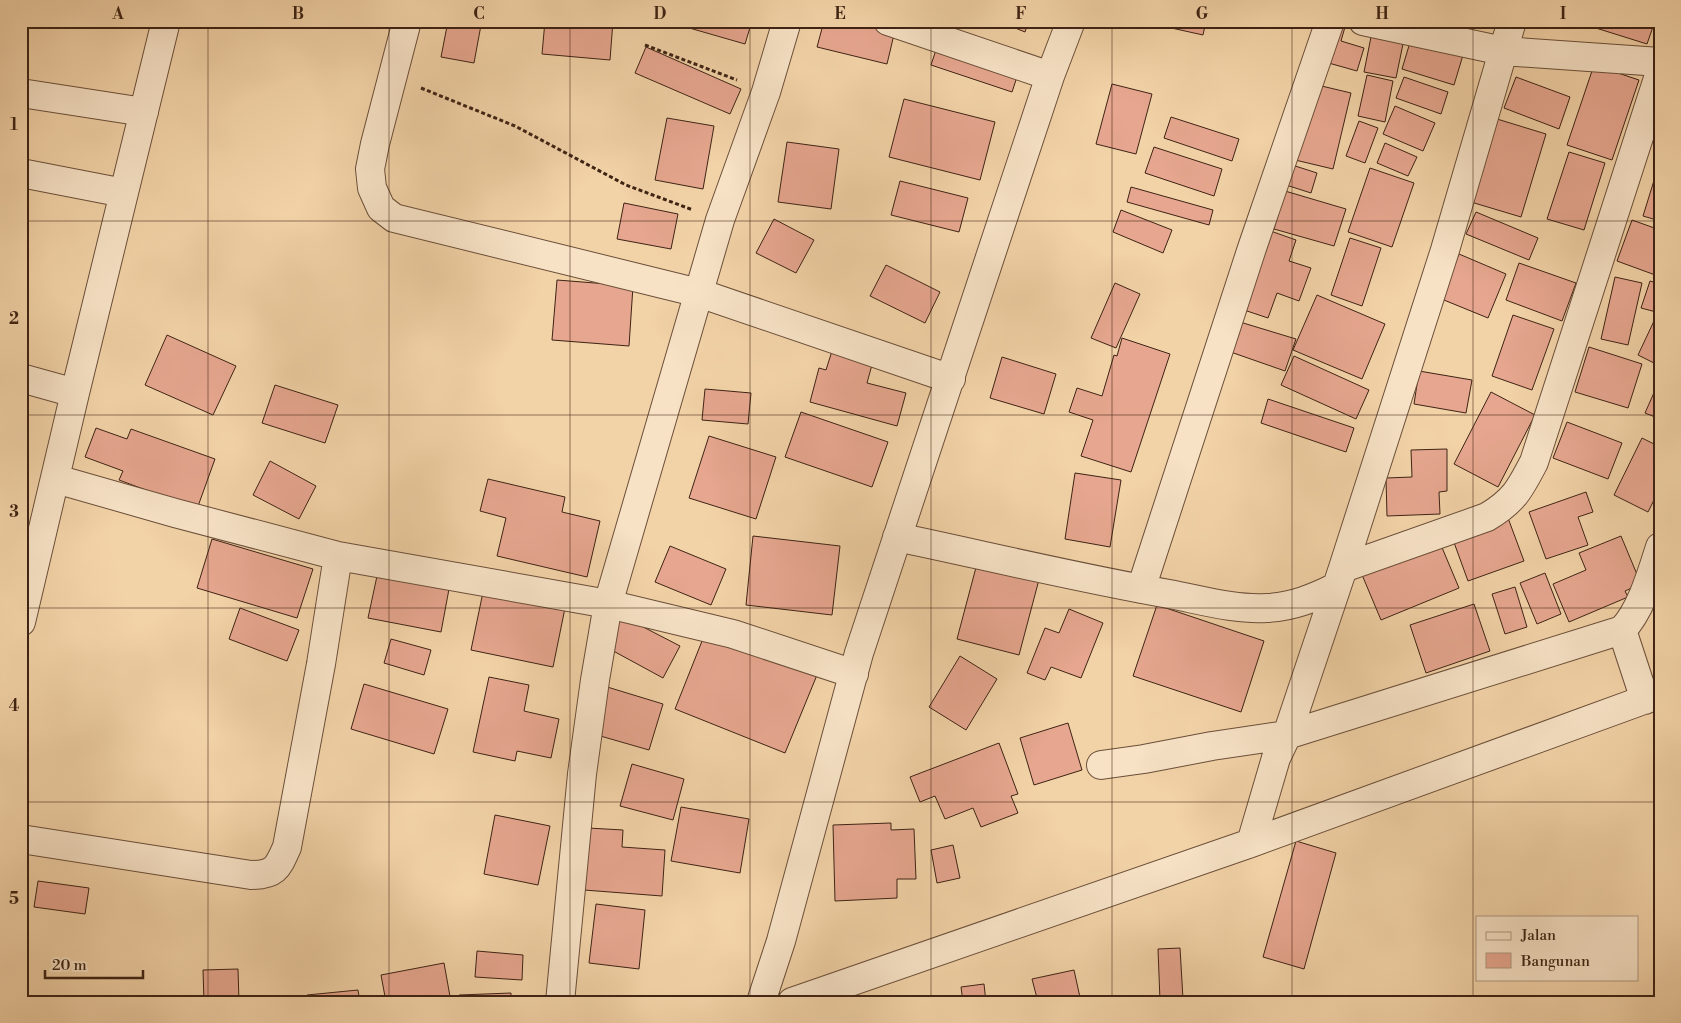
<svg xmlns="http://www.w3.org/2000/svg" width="1681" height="1023" viewBox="0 0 1681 1023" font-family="'Libre Bodoni',serif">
	<rect width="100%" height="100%" fill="#f2d2a7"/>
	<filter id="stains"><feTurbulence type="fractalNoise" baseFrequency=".004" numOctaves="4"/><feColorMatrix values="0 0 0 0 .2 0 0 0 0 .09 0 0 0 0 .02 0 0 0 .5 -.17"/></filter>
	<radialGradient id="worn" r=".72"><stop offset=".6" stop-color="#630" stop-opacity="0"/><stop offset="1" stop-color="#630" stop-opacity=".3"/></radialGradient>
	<path fill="#e6a68f" stroke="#3e2314" d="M 448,21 L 460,21 L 481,25 L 474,63 L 441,57 Z
		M 545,21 L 613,21 L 610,60 L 542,54 Z
		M 665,21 L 752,21 L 745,44 Z
		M 824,21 L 874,21 L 896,26 L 887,64 L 817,47 Z
		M 998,21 L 1029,21 L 1025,32 Z
		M 1140,21 L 1206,21 L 1203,35 Z
		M 1540,21 L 1572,21 L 1571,25 Z
		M 1584,21 L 1655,21 L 1647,44 L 1583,24 Z
		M 1329,22 L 1345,27 L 1341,41 L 1364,48 L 1357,71 L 1318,60 Z
		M 1372,32 L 1404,39 L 1396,78 L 1364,72 Z
		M 1411,39 L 1463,55 L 1454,85 L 1402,69 Z
		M 646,47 L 741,89 L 730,114 L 635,73 Z
		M 937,47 L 1018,74 L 1012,92 L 931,65 Z
		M 1594,65 L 1639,80 L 1612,160 L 1567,145 Z
		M 1367,75 L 1393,81 L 1385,122 L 1358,116 Z
		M 1404,77 L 1448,92 L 1441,114 L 1396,98 Z
		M 1516,77 L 1570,97 L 1559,129 L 1504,108 Z
		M 1309,83 L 1351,93 L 1333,169 L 1291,159 Z
		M 1112,84 L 1152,94 L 1136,154 L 1096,144 Z
		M 904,99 L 995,122 L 980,180 L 889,157 Z
		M 1395,106 L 1435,123 L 1423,151 L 1383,134 Z
		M 1171,117 L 1239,139 L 1232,161 L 1164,138 Z
		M 667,118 L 714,126 L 703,189 L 655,180 Z
		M 1497,119 L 1546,134 L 1521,217 L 1471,202 Z
		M 1359,121 L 1378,128 L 1365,163 L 1346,156 Z
		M 787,142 L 839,149 L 831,209 L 778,202 Z
		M 1385,143 L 1417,157 L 1408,176 L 1377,163 Z
		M 1154,147 L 1222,169 L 1214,196 L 1145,173 Z
		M 1569,152 L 1605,163 L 1584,230 L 1547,219 Z
		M 1289,164 L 1317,173 L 1311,193 L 1283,184 Z
		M 1370,168 L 1414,183 L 1392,247 L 1348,232 Z
		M 1656,174 L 1660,176 L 1660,221 L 1643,216 Z
		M 900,181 L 968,198 L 959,232 L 891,215 Z
		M 1131,187 L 1213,210 L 1209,225 L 1127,202 Z
		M 1285,191 L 1346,209 L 1334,246 L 1274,229 Z
		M 624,203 L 678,214 L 671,249 L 617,239 Z
		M 1121,210 L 1172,230 L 1163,253 L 1113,232 Z
		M 1476,212 L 1538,238 L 1529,260 L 1466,234 Z
		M 774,219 L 814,240 L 796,273 L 756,253 Z
		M 1632,220 L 1660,230 L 1660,271 L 1658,276 L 1617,261 Z
		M 1265,229 L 1296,240 L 1289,261 L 1311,268 L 1299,301 L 1277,293 L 1268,318 L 1238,308 Z
		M 1350,238 L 1381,248 L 1362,306 L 1331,295 Z
		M 1459,254 L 1506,274 L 1488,318 L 1439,298 Z
		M 1519,263 L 1576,283 L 1562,321 L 1506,300 Z
		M 886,265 L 940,292 L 925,323 L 870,296 Z
		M 1615,277 L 1642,283 L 1628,345 L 1601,339 Z
		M 557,280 L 633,286 L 629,346 L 552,340 Z
		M 1650,281 L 1660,284 L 1660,313 L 1641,308 Z
		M 1115,283 L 1140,294 L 1116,348 L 1091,338 Z
		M 1317,295 L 1385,324 L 1362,379 L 1293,350 Z
		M 1513,315 L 1554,329 L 1532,390 L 1492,376 Z
		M 1230,319 L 1296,339 L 1285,371 L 1222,349 Z
		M 1654,321 L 1660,323 L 1660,366 L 1638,355 Z
		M 167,335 L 236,366 L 213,415 L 145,385 Z
		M 1122,338 L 1170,354 L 1131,472 L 1081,456 L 1093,420 L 1069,412 L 1077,388 L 1102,396 L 1114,355 L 1117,356 Z
		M 1589,347 L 1642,364 L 1628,408 L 1575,392 Z
		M 832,351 L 873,361 L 867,383 L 906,393 L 897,426 L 810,402 L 819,368 L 826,370 Z
		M 1294,356 L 1369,390 L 1356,419 L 1281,385 Z
		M 1002,357 L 1056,374 L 1044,414 L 990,398 Z
		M 1419,371 L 1472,380 L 1466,413 L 1414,404 Z
		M 1660,379 L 1660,419 L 1645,413 Z
		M 275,385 L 338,405 L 325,443 L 262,423 Z
		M 705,389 L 751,393 L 748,424 L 702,420 Z
		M 1491,392 L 1535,415 L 1498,487 L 1454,464 Z
		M 1268,399 L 1354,428 L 1346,452 L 1261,423 Z
		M 801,412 L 888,442 L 872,487 L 785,457 Z
		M 1567,422 L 1622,443 L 1608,479 L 1553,458 Z
		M 96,428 L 127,439 L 131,429 L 215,459 L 197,509 L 119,480 L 123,471 L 85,457 Z
		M 709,436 L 776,457 L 756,519 L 689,498 Z
		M 1642,438 L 1660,447 L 1660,488 L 1648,512 L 1614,495 Z
		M 1447,449 L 1447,491 L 1439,492 L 1440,514 L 1387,516 L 1386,478 L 1412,477 L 1411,450 Z
		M 270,461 L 316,486 L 299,519 L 253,495 Z
		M 1075,473 L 1121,480 L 1110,547 L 1065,539 Z
		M 488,479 L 565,497 L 562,512 L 600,521 L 587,577 L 497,556 L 506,518 L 480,511 Z
		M 1586,492 L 1593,512 L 1578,517 L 1588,545 L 1546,559 L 1529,512 Z
		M 1508,518 L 1524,561 L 1468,581 L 1452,537 Z
		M 753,536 L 840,546 L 832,615 L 746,605 Z
		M 1621,536 L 1641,584 L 1625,591 L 1628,597 L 1569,622 L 1553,584 L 1586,570 L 1579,553 Z
		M 1438,538 L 1459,588 L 1381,620 L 1360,570 Z
		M 212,539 L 313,569 L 297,618 L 197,588 Z
		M 670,546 L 726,569 L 711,605 L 655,582 Z
		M 979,556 L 1041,572 L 1019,655 L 957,639 Z
		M 1545,573 L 1561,614 L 1537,624 L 1520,583 Z
		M 377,576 L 449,589 L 441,632 L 368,618 Z
		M 1515,587 L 1527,627 L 1505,634 L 1492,594 Z
		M 483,592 L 565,608 L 553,667 L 471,650 Z
		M 1474,604 L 1490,651 L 1426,673 L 1410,625 Z
		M 1157,605 L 1264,641 L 1241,712 L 1133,676 Z
		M 240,608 L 299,630 L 287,661 L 229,639 Z
		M 1069,609 L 1103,623 L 1081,678 L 1051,667 L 1045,680 L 1027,673 L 1045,628 L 1059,633 Z
		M 622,616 L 680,646 L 663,678 L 606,647 Z
		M 706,631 L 817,675 L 785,753 L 675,709 Z
		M 391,639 L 431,650 L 424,675 L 384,663 Z
		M 960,656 L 997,679 L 966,730 L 929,707 Z
		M 489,677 L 529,685 L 524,711 L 559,719 L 551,758 L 517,751 L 515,761 L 473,752 Z
		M 364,684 L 448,709 L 434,754 L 351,729 Z
		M 604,686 L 663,704 L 649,750 L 590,733 Z
		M 1068,723 L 1082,770 L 1034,785 L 1020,738 Z
		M 999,743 L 1018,794 L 1011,796 L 1018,813 L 981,827 L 973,808 L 945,819 L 935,796 L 920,802 L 910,777 Z
		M 632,764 L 684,779 L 673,820 L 620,806 Z
		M 681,807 L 749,819 L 740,873 L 671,861 Z
		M 495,815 L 550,826 L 538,885 L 484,874 Z
		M 891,823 L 891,830 L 914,829 L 916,879 L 897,879 L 897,898 L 835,901 L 833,825 Z
		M 588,828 L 623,830 L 622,847 L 665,850 L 662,896 L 584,890 Z
		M 1296,841 L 1336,853 L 1304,969 L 1263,957 Z
		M 953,845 L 960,878 L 937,883 L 931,850 Z
		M 38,881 L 89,888 L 85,914 L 34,907 Z
		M 596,904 L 645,910 L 639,969 L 589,963 Z
		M 1180,948 L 1183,999 L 1160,1001 L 1158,949 Z
		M 477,951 L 523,955 L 522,980 L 475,977 Z
		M 444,963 L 451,1002 L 386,1002 L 381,975 Z
		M 238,969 L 239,1002 L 204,1002 L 203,970 Z
		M 1074,970 L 1081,1002 L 1038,1002 L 1032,979 Z
		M 984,984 L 986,1002 L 963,1002 L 961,987 Z
		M 358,990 L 360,1002 L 307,1002 L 307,995 Z
		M 511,993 L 511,1002 L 459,1002 L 459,995 Z"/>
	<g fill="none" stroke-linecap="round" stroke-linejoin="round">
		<g stroke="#6b4f39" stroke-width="30">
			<path id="minor" d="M 407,21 L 375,144 L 370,169 L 372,188 L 381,208 L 394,218 L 699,293 L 951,379
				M 888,21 L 1050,76
				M 1363,21 L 1503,51 L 1660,62
				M 21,93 L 144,112
				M 21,173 L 124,193
				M 21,378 L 75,393
				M 56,479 L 175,513 L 338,556
				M 897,537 C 987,556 1078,578 1169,594 C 1201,600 1235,610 1267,608 C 1292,607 1314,598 1336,587
				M 1343,568 L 1487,517 C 1514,501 1520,489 1534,462 L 1660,72
				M 1141,589 L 1252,248 L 1330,21
				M 21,622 L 75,393 L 166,21
				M 1622,630 L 1645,700
				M 1101,765 L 1144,759 L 1212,746 L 1287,735 L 1622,630 C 1641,611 1652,572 1660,547
				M 21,839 L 251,875 C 276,875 278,867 287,847 L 321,664 L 338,556 L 608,604 L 733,634 L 854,674
				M 1251,843 L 1276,758 L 1287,735 L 1343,568 L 1445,250 L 1512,21
				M 560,1002 L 582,774 L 595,680 L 608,604 L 720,220 L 766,92 L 787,21
				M 761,1002 L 781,941 L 859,653 L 1050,76 L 1071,21
				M 792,1002 L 1251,843 L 1660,694"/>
		</g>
		<path stroke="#3e2314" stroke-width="3" stroke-dasharray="4 2.5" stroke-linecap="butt" d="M 645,45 L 737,80
			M 421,88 L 515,126 L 626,185 L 693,210"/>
		<use href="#minor" stroke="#f7e2c6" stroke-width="28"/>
	</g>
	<path fill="none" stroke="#3e2314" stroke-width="1" stroke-opacity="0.55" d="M 208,21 L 208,1002M 389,21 L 389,1002M 570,21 L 570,1002M 750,21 L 750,1002M 931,21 L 931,1002M 1112,21 L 1112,1002M 1292,21 L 1292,1002M 1473,21 L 1473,1002M 21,221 L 1660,221M 21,415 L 1660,415M 21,608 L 1660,608M 21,802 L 1660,802"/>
	<rect width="1681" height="1023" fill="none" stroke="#f2d2a7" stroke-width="55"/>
	<rect x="1476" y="916" width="162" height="65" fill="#f7e2c6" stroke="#ad967f"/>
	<rect x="1486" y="932" width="25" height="8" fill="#f7e2c6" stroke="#ad967f"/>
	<text x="1521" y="940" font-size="15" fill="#3e2314">Jalan</text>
	<rect x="1486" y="953" width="25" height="15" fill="#e6a68f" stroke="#ad967f"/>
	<text x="1521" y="966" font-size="15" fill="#3e2314">Bangunan</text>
	<path d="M45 970v8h98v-8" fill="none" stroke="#3e2314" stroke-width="2.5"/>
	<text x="52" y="970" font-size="15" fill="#3e2314" stroke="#f7e2c6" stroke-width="4" paint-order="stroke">20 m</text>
	<rect x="28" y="28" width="1626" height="968" fill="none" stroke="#3e2314" stroke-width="2"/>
	<g font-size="16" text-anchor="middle" font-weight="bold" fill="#3e2314">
		<text x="118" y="19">A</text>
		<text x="298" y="19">B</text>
		<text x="479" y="19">C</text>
		<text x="660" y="19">D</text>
		<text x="840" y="19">E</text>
		<text x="1021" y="19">F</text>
		<text x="1202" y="19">G</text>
		<text x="1382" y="19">H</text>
		<text x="1563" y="19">I</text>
		<text x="14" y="130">1</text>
		<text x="14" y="324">2</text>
		<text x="14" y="517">3</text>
		<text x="14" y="711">4</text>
		<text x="14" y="904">5</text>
	</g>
	<rect width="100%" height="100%" filter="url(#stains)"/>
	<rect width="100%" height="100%" fill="url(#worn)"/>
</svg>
